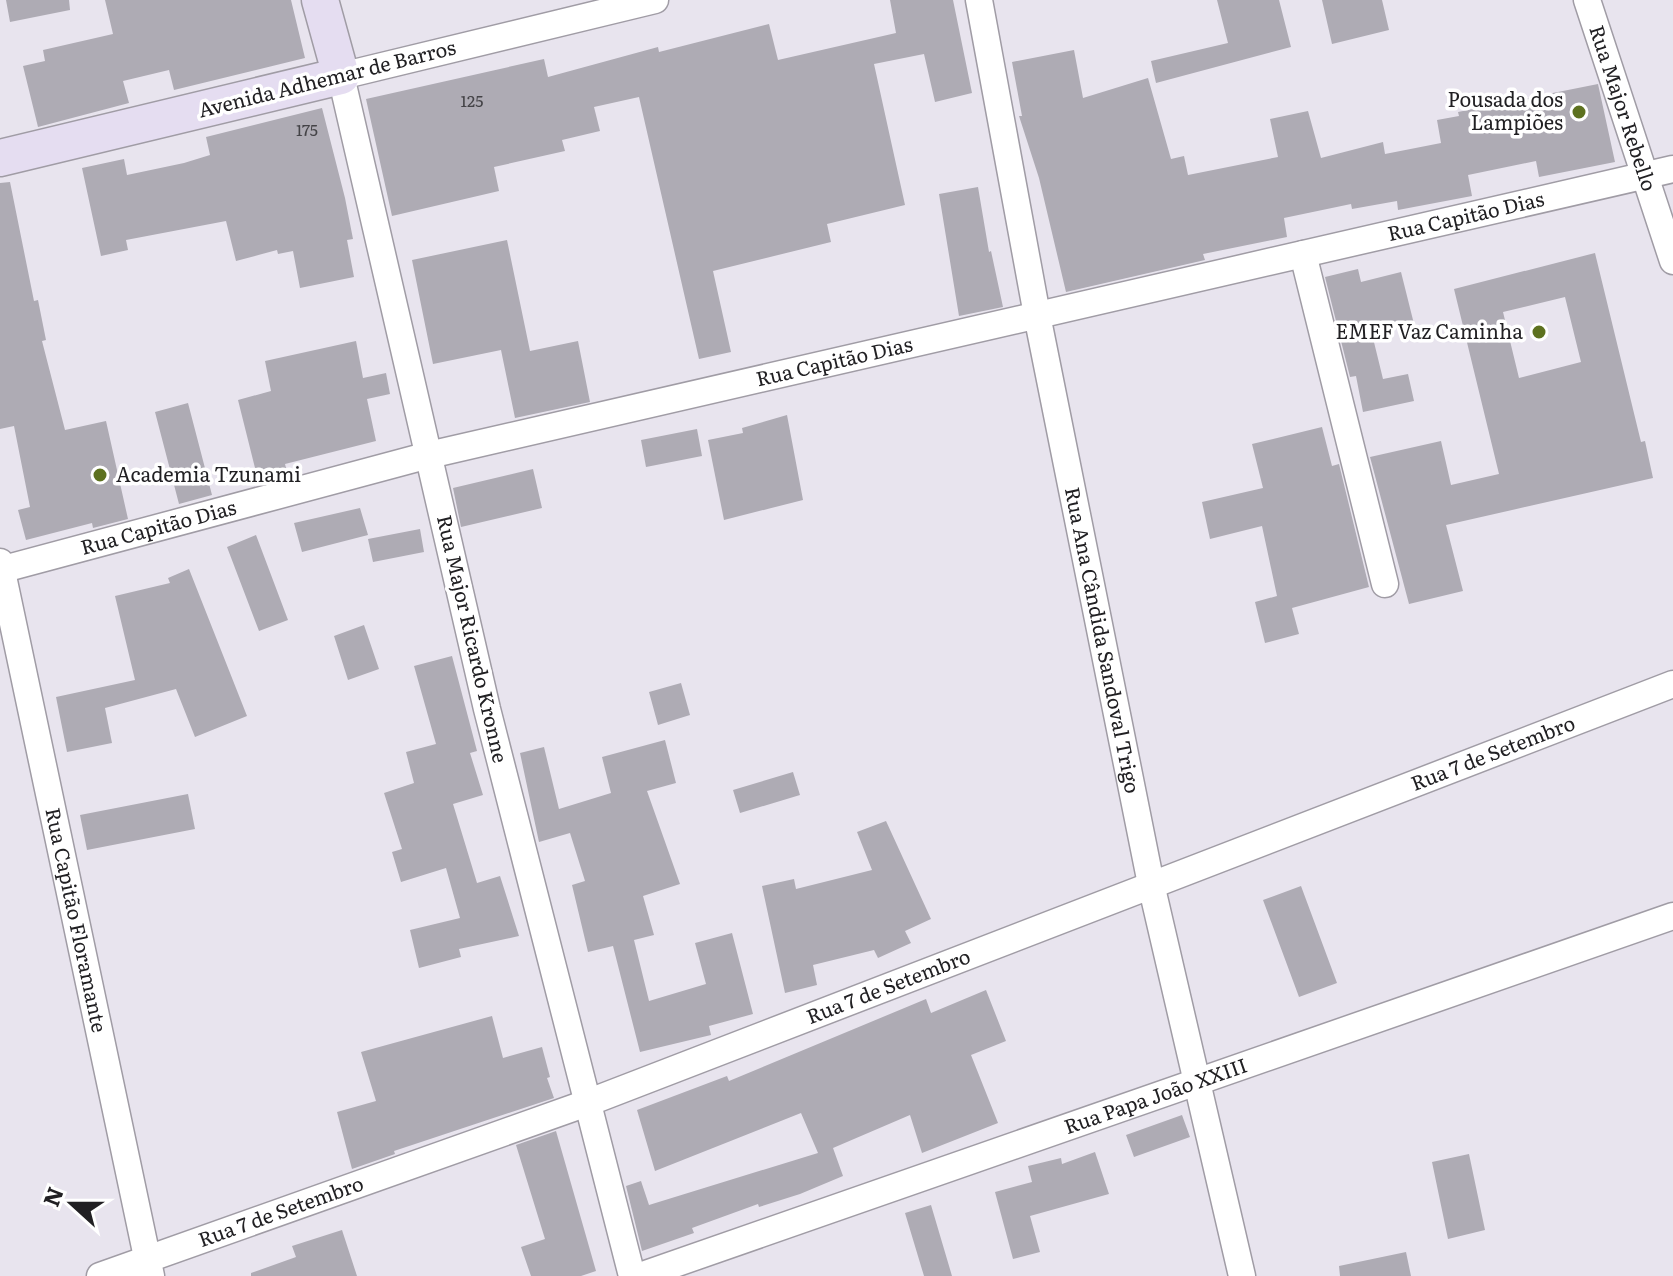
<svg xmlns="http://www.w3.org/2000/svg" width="1673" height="1276" viewBox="0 0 1673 1276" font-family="Literata,serif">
	<rect width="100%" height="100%" fill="#e8e4ee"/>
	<path fill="#aeabb4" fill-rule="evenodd" d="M 6,0 L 69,0 L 70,10 L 10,22 Z
		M 105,0 L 291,0 L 305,58 L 174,90 L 169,70 L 123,81 L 129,103 L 38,127 L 23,66 L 45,61 L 43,50 L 113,34 Z
		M 890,0 L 953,0 L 972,93 L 935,102 L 924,54 L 874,64 L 905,205 L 827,224 L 831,242 L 713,271 L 731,352 L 699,359 L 639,97 L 594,107 L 600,131 L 562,140 L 565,151 L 494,167 L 499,191 L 392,216 L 366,99 L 544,59 L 548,77 L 658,47 L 659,52 L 769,24 L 778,60 L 896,33 Z
		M 1217,0 L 1279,0 L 1291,47 L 1156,83 L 1151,61 L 1228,43 Z
		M 1322,0 L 1382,0 L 1389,30 L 1332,44 Z
		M 1074,50 L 1083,98 L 1148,78 L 1171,159 L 1184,156 L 1188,175 L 1278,157 L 1270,119 L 1308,111 L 1321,158 L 1383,142 L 1385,154 L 1441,143 L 1437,120 L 1459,116 L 1458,112 L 1598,84 L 1615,162 L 1539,177 L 1536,161 L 1468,175 L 1472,196 L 1398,210 L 1397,201 L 1352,209 L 1351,204 L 1284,218 L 1287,237 L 1203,254 L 1205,260 L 1066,292 L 1039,178 L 1019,116 L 1022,116 L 1012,62 Z
		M 322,108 L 345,198 L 353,239 L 347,240 L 354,277 L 300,288 L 293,251 L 278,254 L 277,250 L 236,261 L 226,221 L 126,240 L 128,250 L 101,256 L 82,168 L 124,159 L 127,175 L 184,163 L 210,155 L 206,137 Z
		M 10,182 L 34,301 L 38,300 L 46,340 L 42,341 L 65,430 L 106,421 L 128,519 L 93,528 L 92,523 L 26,540 L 18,510 L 30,507 L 14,426 L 0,429 L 0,183 Z
		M 978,187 L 989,252 L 991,251 L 1003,307 L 959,316 L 939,194 Z
		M 507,240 L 530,351 L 578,341 L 590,402 L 515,418 L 501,350 L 433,364 L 412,260 Z
		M 1595,253 L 1641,442 L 1645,441 L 1653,478 L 1446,525 L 1463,591 L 1409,604 L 1370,457 L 1441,441 L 1451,485 L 1499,474 L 1454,289 ZM 1565,297 L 1581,362 L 1519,378 L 1503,312 Z
		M 1358,269 L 1361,282 L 1401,272 L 1414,324 L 1372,334 L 1383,379 L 1408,374 L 1414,401 L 1363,412 L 1356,376 L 1350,377 L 1325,277 Z
		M 356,341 L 363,378 L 386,373 L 390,394 L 367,399 L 376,441 L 285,464 L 286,468 L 257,476 L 238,400 L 271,391 L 265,361 Z
		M 188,403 L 212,495 L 179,504 L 155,412 Z
		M 787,415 L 803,500 L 724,520 L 708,440 L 743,433 L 742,428 Z
		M 1322,427 L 1332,466 L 1339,464 L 1369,587 L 1292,608 L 1299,634 L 1265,643 L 1255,602 L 1277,596 L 1262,526 L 1210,539 L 1202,502 L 1263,488 L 1252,444 Z
		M 697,429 L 702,456 L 646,467 L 641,440 Z
		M 533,469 L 542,508 L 461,527 L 453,488 Z
		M 360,508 L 368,535 L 302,552 L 294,523 Z
		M 420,529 L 424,552 L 373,562 L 368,539 Z
		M 256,535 L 288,620 L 259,631 L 227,547 Z
		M 189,569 L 247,716 L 195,737 L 176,689 L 105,708 L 112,743 L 67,752 L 56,697 L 135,680 L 115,596 L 170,583 L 168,578 Z
		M 364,625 L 379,669 L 348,680 L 334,636 Z
		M 452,656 L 477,751 L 470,753 L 483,795 L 453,804 L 477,883 L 500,876 L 519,936 L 459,949 L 461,957 L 419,968 L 410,930 L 460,918 L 446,868 L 401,882 L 392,852 L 402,849 L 384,793 L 414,783 L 406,752 L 436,744 L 414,666 Z
		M 681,683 L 690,715 L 658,725 L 649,692 Z
		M 665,740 L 676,783 L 647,791 L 680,884 L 643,896 L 654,935 L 634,940 L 649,1001 L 706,984 L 695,943 L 732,933 L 753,1014 L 709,1026 L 711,1035 L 640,1052 L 613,946 L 588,952 L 572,885 L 585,881 L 570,833 L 539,842 L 520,753 L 544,747 L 559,809 L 611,793 L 602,757 Z
		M 793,772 L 800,795 L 740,813 L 733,790 Z
		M 188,794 L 195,829 L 87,850 L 80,815 Z
		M 886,821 L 931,919 L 905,931 L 911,943 L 878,958 L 874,950 L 813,965 L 817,985 L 785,993 L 762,886 L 794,879 L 796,889 L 872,870 L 857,832 Z
		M 1301,886 L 1337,983 L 1299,997 L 1263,900 Z
		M 986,990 L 1006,1041 L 971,1055 L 998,1123 L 922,1153 L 910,1115 L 833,1148 L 843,1176 L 800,1194 L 759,1207 L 758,1204 L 692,1228 L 694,1233 L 642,1251 L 626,1186 L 641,1181 L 649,1205 L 818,1153 L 801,1113 L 655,1171 L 637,1110 L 727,1076 L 729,1081 L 926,999 L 931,1013 Z
		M 492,1016 L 503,1058 L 542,1047 L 550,1077 L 547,1078 L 554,1098 L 394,1151 L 395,1154 L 352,1169 L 337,1112 L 376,1101 L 361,1052 Z
		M 1182,1115 L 1190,1137 L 1134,1157 L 1126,1135 Z
		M 556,1131 L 596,1271 L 581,1276 L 531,1276 L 521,1247 L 545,1239 L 516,1145 Z
		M 1095,1152 L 1109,1194 L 1030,1216 L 1040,1252 L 1013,1259 L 995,1192 L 1032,1182 L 1028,1166 L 1061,1158 L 1062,1164 Z
		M 1469,1154 L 1485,1230 L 1448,1239 L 1432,1162 Z
		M 931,1205 L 952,1276 L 924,1276 L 905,1213 Z
		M 342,1230 L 357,1276 L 251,1276 L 251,1273 L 296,1257 L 292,1246 Z
		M 1406,1252 L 1411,1276 L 1340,1276 L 1339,1266 Z"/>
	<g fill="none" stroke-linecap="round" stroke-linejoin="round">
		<g stroke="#a09ca5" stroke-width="29">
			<g id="street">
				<path id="s1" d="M 979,0 L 1037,315 L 1151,884 L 1242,1276"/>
				<path id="s2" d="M 1587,0 L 1673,261"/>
				<path d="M 1303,254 L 1385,584"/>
				<path id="s3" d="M 0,562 L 151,1276"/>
				<path id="s4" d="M 0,570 L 429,455 L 1673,169"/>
				<path id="s5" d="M 100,1276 L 587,1103 L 1673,684"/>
				<path d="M 632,1276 L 487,709 L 341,76 L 655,0"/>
				<path id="s6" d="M 640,1276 L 1673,916"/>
			</g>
		</g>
		<g stroke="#a09ca5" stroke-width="39">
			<path id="secondary" d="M 0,158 L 341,76 L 320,0"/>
		</g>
		<use href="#street" stroke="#fff" stroke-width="26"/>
		<use href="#secondary" stroke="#e5ddf1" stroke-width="36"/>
	</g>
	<g fill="#5d711f" stroke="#fff" stroke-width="3">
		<circle cx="1579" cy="112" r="8"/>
		<circle cx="1539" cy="332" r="8"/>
		<circle cx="100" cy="475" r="8"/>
	</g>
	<g text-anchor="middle" stroke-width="7" stroke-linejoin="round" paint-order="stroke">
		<g font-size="16" fill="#444347">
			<text x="472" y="107">125</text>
			<text x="307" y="136">175</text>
		</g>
		<g font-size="20" fill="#212023" stroke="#fff">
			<text transform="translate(327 79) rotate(-14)" y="7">Avenida Adhemar de Barros</text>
			<text dy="7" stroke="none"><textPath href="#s2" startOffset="114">Rua Major Rebello</textPath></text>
			<text dy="7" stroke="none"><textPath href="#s4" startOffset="1508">Rua Capitão Dias</textPath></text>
			<text dy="7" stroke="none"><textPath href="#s4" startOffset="860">Rua Capitão Dias</textPath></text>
			<text dy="7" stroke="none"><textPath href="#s4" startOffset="164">Rua Capitão Dias</textPath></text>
			<text transform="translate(472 639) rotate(77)" y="7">Rua Major Ricardo Kronne</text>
			<text dy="7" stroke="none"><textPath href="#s1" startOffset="652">Rua Ana Cândida Sandoval Trigo</textPath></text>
			<text dy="7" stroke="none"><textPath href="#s5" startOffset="1488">Rua 7 de Setembro</textPath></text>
			<text dy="7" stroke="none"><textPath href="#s3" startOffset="366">Rua Capitão Floramante</textPath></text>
			<text dy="7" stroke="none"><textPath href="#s5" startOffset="840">Rua 7 de Setembro</textPath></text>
			<text dy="7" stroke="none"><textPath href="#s6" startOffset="546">Rua Papa João XXIII</textPath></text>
			<text dy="7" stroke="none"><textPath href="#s5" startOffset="192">Rua 7 de Setembro</textPath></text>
		</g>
		<g font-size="20" fill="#212023" stroke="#fff" text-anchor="end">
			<text x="1563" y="107">Pousada dos<tspan x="1563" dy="23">Lampiões</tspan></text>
			<text x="1523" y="339">EMEF Vaz Caminha</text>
			<text x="116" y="482" text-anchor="start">Academia Tzunami</text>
		</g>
	</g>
	<g transform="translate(72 1204) rotate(291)" stroke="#ffffff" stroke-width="6" paint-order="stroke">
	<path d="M0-6L14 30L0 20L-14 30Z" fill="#212023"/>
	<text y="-12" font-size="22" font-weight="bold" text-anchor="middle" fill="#212023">N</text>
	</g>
</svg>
